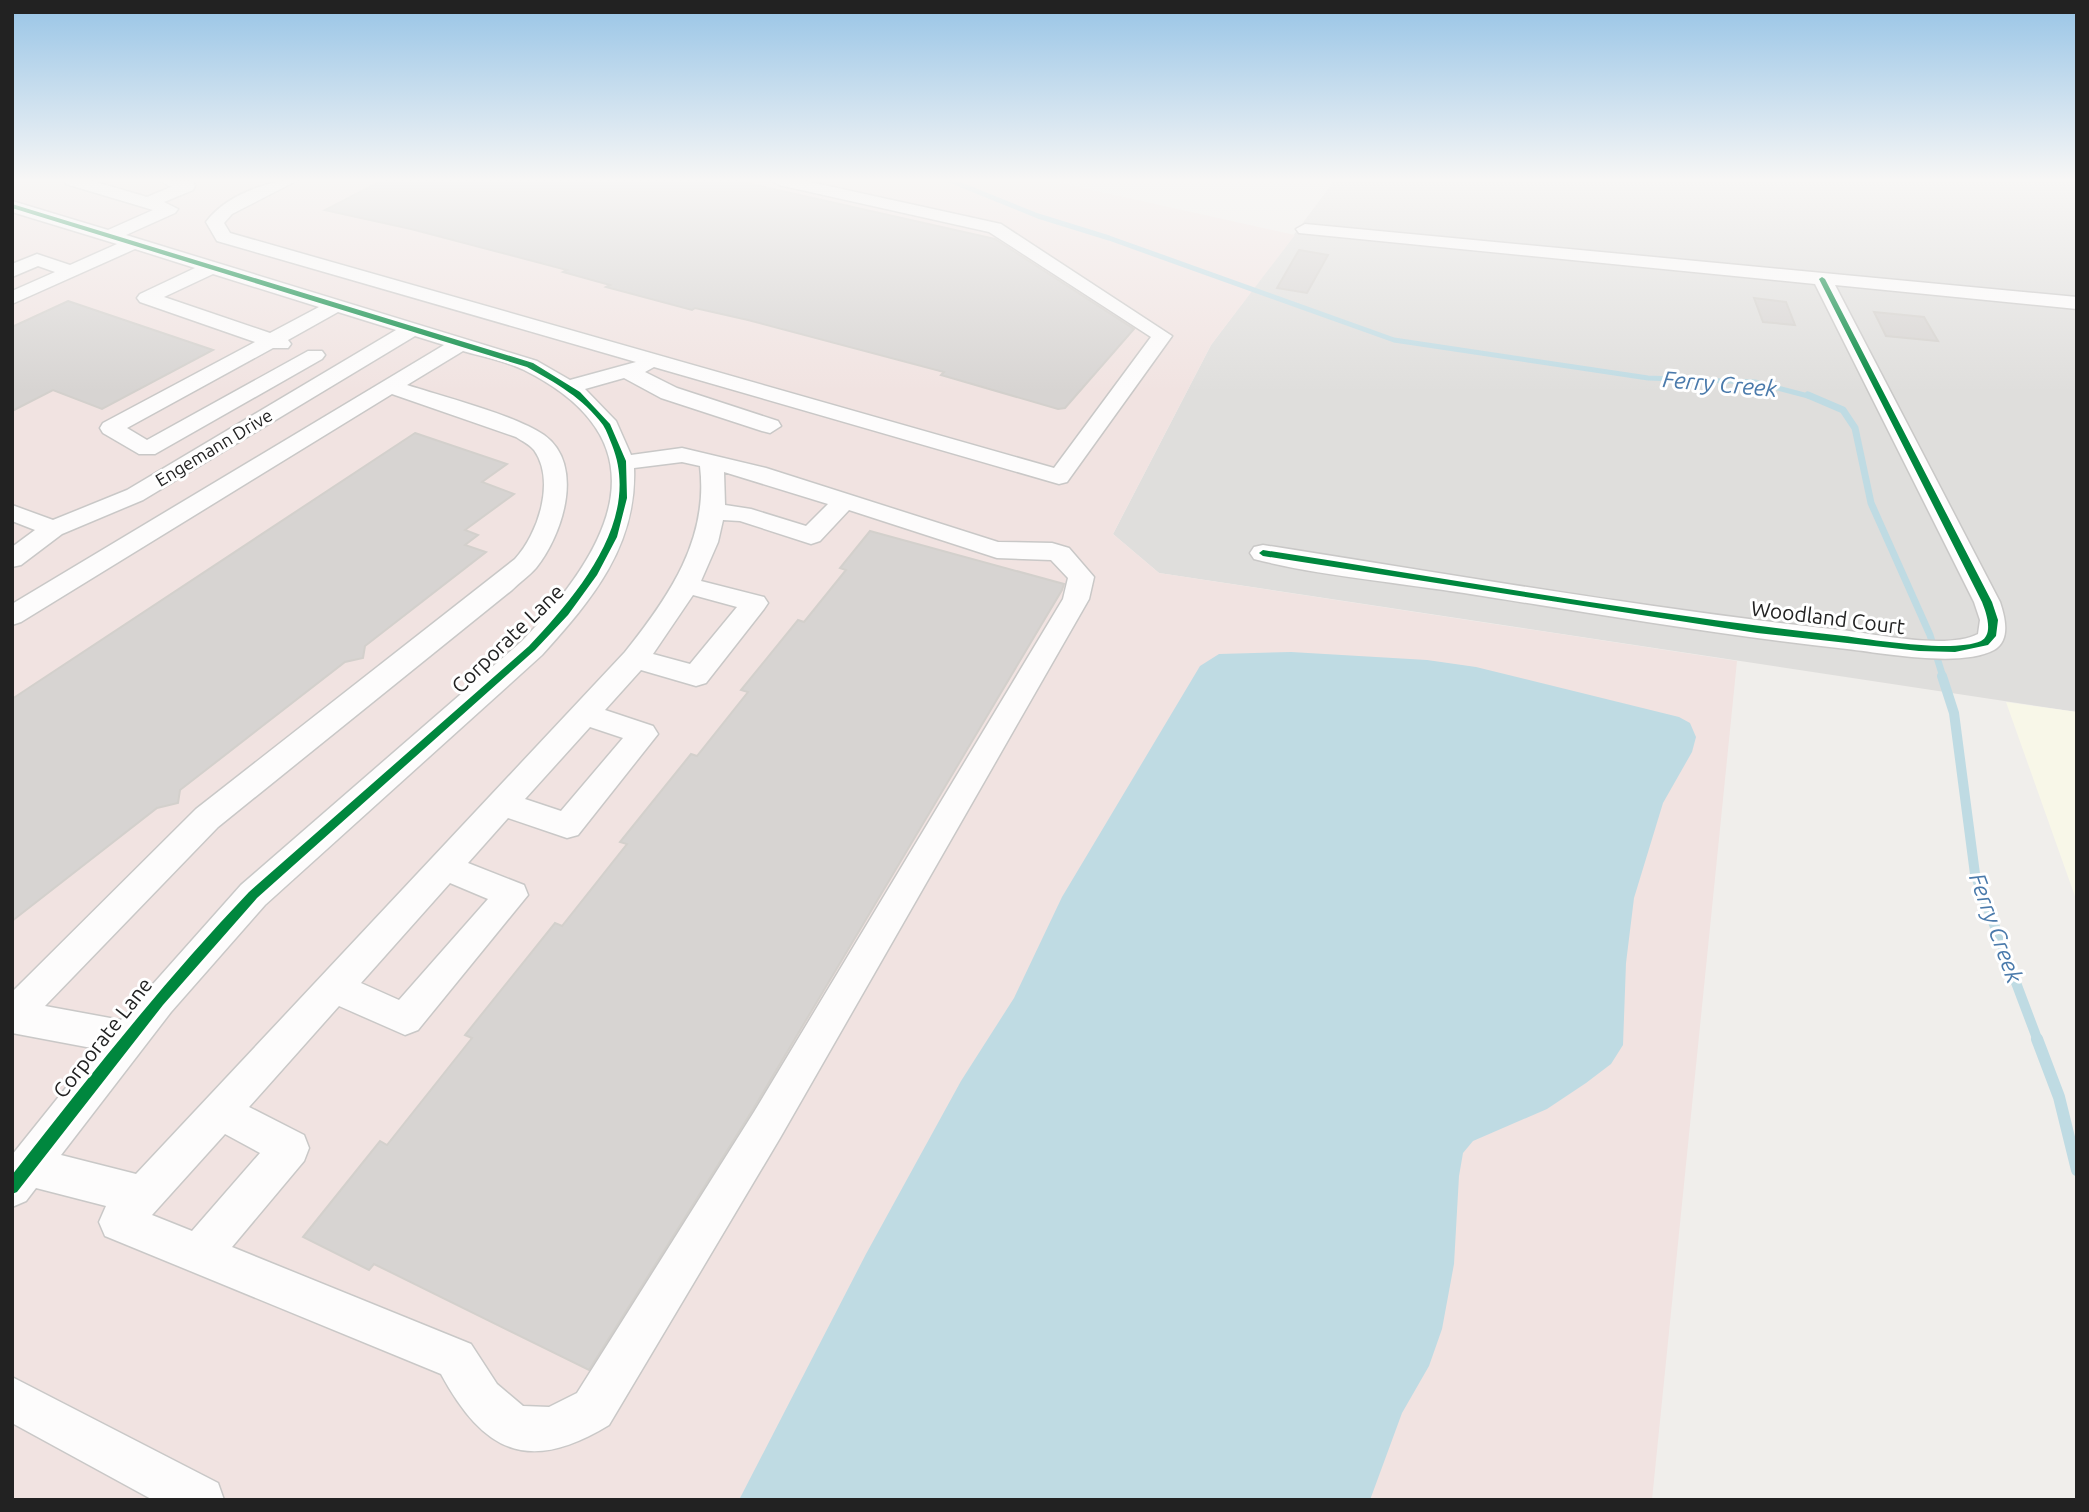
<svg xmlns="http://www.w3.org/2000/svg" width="2089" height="1512" viewBox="0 0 2089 1512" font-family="Ubuntu,sans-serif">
	<rect width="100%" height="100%" fill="#f0eeeb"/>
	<path fill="#dfdedc" d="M 1335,180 L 2077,180 L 2077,712 L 1159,573 L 1113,534 L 1211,345 Z"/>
	<path fill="#f1e3e1" d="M 12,180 L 1047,180 L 1295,235 L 1211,345 L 1113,534 L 1159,573 L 1737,661 L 1652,1500 L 12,1500 Z"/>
	<path fill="#f8f7e8" d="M 2006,702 L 2077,712 L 2077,902 Z"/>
	<path fill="#bfdbe3" d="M 1291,652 L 1427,660 L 1476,667 L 1679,717 L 1690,723 L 1696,737 L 1692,752 L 1663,803 L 1634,898 L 1626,963 L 1623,1045 L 1611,1064 L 1586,1083 L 1547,1109 L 1473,1141 L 1463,1153 L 1459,1176 L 1454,1264 L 1442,1329 L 1429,1366 L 1402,1413 L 1370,1500 L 739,1500 L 866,1254 L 961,1081 L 1014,998 L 1062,897 L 1200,666 L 1219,654 Z"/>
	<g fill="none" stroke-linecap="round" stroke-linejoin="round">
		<path stroke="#bfdbe3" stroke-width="5" d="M 949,180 L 1038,216 L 1109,238 L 1394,340 L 1648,378 L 1755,382 L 1812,397"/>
		<path stroke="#bfdbe3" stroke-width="7" d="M 1808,395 L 1843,410 L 1855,428 L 1871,503 L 1930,635 L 1943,677"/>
		<path stroke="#bfdbe3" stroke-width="10" d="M 1942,676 L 1954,713 L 1975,874 L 2038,1041"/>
		<path stroke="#bfdbe3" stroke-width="12" d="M 2037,1039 L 2059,1097 L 2077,1170"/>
	</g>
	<path fill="#d7d4d2" stroke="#d3d0cc" stroke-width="2" d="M 383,180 L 733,180 L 995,239 L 1134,329 L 1065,408 L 1058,409 L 941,375 L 944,372 L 748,320 L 695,308 L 692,310 L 606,287 L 610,285 L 563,272 L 567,270 L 411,229 L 325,210 Z
		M 1299,250 L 1328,255 L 1307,293 L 1277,288 Z
		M 1754,298 L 1786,302 L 1795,325 L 1763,322 Z
		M 68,301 L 213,350 L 102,409 L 53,390 L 12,411 L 12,327 Z
		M 1874,312 L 1924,317 L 1938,341 L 1886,336 Z
		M 415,433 L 507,464 L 482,482 L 514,494 L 465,530 L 478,535 L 465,545 L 486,552 L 365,646 L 363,658 L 345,662 L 180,790 L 178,803 L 157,808 L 12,921 L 12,699 Z
		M 870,531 L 1064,584 L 1062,590 L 752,1111 L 589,1370 L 374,1264 L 369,1270 L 303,1237 L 380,1141 L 387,1145 L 472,1038 L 465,1035 L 555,923 L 562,926 L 627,844 L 620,842 L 691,754 L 697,756 L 748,692 L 741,690 L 798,620 L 804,622 L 846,570 L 840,568 Z"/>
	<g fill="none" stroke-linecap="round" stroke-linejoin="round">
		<g stroke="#c9c8c7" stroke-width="3">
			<path id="minor" d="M 64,180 L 89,180 L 147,197 L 171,187 L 159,180 L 193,182 L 195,186 L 193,190 L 164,202 L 178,209 L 175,213 L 126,235 L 537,361 L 570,380 L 636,362 L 217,241 L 206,222 C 225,196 267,180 298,180 L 232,214 L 224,223 L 230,233 L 1054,468 L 1151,337 L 989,232 L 779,185 L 771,180 L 801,180 L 1001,224 L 1172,336 L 1067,482 L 1059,484 L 654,367 L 645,372 L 677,388 L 778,421 L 781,426 L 770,433 L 762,431 L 661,398 L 624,378 L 585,389 L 616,421 L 631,455 L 682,448 L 766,468 L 998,542 L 1052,543 L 1069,548 L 1094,577 L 1089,599 L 780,1138 L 609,1425 C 529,1474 484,1453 441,1374 L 105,1236 L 99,1222 L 106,1206 L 36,1188 L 26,1201 L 12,1207 L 12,1155 L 97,1049 L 12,1033 L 12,992 L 196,809 L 515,559 C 538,534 556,481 534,450 C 529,444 522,441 516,437 L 392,394 L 21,622 L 12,625 L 12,604 L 444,345 L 415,336 L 143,500 L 62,534 L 21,565 L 12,567 L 12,547 L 35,530 L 12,521 L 12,505 L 53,520 L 127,490 L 396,330 L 338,312 L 288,340 L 291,344 L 288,348 L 273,348 L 127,428 L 147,440 L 308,351 L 322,351 L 325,355 L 322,359 L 155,454 L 139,454 L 103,433 L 100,428 L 103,423 L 255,342 L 140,302 L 137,298 L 140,294 L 195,268 L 135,249 L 12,304 L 12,291 L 55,272 L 38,266 L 12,277 L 12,264 L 37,254 L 70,265 L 117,244 L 12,212 L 12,201 L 108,230 L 153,210 L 66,184 ZM 213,274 L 319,307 L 270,333 L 164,297 ZM 463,351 C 483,357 506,361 524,370 C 670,443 609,551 522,641 L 241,885 L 121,1020 L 45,1006 L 218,827 L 512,590 C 520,582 529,576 536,568 C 562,536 586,465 544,435 C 515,415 444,397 407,385 ZM 682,462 L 700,466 C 709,539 669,597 625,652 L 136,1174 L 61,1155 L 171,1012 L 265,905 L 542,655 C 592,600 637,546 634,468 ZM 724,472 L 828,504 L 806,526 L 751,509 L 725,505 ZM 849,510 L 997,558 L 1051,560 L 1068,578 L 1063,599 L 754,1112 L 577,1393 L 549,1407 L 523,1406 L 497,1384 L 471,1344 L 232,1247 L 304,1161 L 309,1148 L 304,1135 L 249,1107 L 339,1006 L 405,1035 L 418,1030 L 528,895 L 524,885 L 468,863 L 508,818 L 567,838 L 578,835 L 658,734 L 653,726 L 605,710 L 641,670 L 696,686 L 706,683 L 764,609 L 768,603 L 764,597 L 701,581 L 718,542 L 723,520 L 740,521 L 811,544 L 820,541 ZM 693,595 L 737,607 L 690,664 L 653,654 ZM 590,727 L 623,738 L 561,811 L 525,799 ZM 450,883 L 488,899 L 399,1000 L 361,983 ZM 225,1134 L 260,1153 L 192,1231 L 152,1215 Z
				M 1305,224 L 2077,297 L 2077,309 L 1835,285 L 2000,602 C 2005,617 2011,640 1994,650 C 1961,668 1883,653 1847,649 C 1718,635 1591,613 1464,593 C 1395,582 1320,576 1254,559 L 1250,553 L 1254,547 L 1263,545 C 1455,575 1648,609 1841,630 C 1877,634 1947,650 1978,634 L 1980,620 L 1974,602 L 1815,284 L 1299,233 L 1296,229 Z
				M 12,1377 L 218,1483 L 224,1500 L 153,1500 L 12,1423 Z"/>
		</g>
		<use href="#minor" fill="#fdfcfc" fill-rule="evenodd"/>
		<g stroke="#fff" stroke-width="5">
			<path id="cycleway" d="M 12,204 L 533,363 L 580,392 L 610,424 L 626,461 L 627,498 L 617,537 L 597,575 L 568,615 L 535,650 L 257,898 L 163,1005 L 17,1192 L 12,1194 L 12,1175 C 88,1078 164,981 249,892 L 529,646 C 577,595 642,520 612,445 C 609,438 607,431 603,425 C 583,398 556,383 527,367 L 12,208 Z
				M 1822,277 L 1825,279 L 1992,602 L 1998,620 L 1996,636 L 1988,645 L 1955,652 L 1919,651 L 1757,633 L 1263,556 L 1259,553 L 1263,550 C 1456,580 1650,615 1844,636 C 1875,640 1954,653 1981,641 C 1994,634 1986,612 1982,602 L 1819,279 Z"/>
		</g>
		<use href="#cycleway" fill="#00873e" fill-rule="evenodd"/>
	</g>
	<linearGradient id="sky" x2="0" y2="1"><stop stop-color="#97c4e6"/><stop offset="0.46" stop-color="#f8f7f6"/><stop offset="1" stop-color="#f8f7f6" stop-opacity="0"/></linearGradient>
	<rect width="2089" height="392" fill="url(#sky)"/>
	<g text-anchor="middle" stroke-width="6" stroke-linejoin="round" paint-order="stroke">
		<g font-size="18" fill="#222" stroke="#fff">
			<text transform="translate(214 448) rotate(-31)" y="6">Engemann Drive</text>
		</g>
		<g font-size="21" fill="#222" stroke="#fff">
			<text transform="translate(1828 618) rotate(7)" y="7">Woodland Court</text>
			<text transform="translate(508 639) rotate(-44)" y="7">Corporate Lane</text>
			<text transform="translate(103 1038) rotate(-52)" y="7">Corporate Lane</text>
		</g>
		<g font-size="23" font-style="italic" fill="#4a7aab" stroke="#fff">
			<text transform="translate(1720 384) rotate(5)" y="8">Ferry Creek</text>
			<text transform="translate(1996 928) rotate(70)" y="8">Ferry Creek</text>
		</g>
	</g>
	<rect width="2089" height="1512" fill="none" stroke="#222222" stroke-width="28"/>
</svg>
